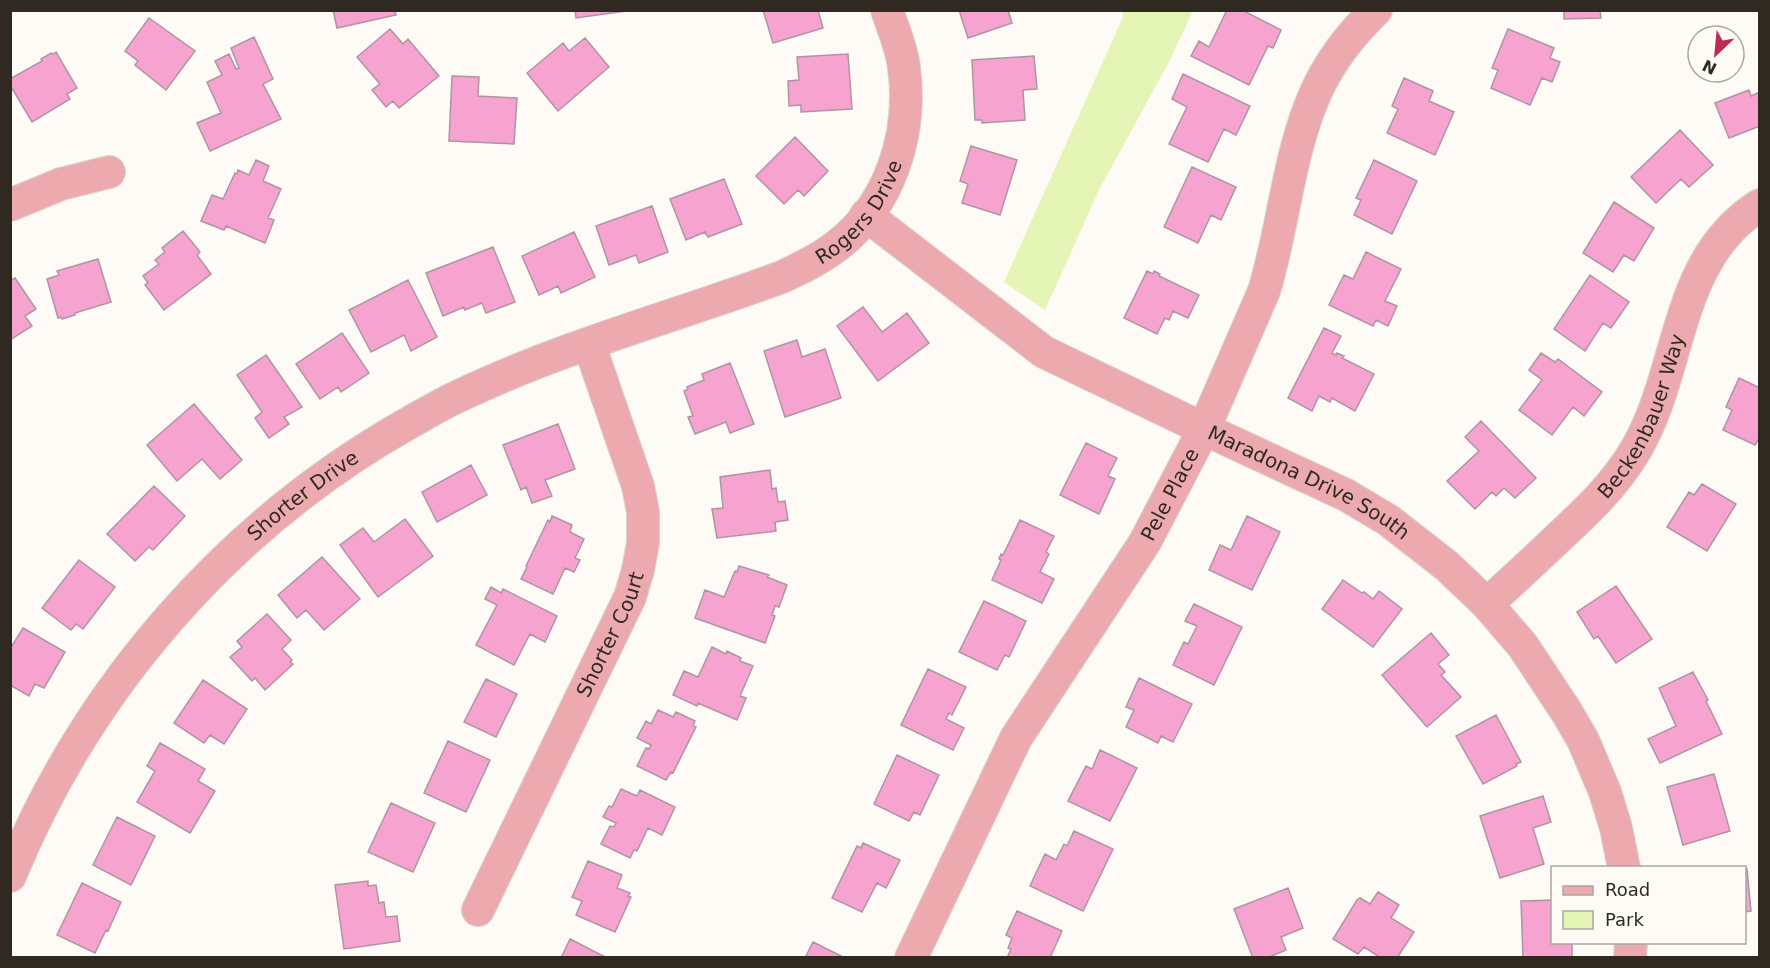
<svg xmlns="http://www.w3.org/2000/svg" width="1770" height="968" viewBox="0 0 1770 968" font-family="'DejaVu Sans',sans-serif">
	<rect width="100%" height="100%" fill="#fefaf6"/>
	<path fill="#e4f5b5" d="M 1122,11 L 1193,11 L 1169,62 L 1100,188 L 1045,310 L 1004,282 L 1123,17 Z"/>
	<path fill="#f6a3d0" stroke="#af95a2" stroke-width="1.5" d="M 333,10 L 395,10 L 396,15 L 337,28 Z
		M 575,10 L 626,10 L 626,11 L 576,18 Z
		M 763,10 L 818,10 L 823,28 L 773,43 Z
		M 959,10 L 1008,10 L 1012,23 L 968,38 Z
		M 1227,10 L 1242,10 L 1281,30 L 1273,48 L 1268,46 L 1249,85 L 1191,56 L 1199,41 L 1209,47 Z
		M 1564,10 L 1600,10 L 1601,18 L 1564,19 Z
		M 149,18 L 195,51 L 166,90 L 135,65 L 138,61 L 125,51 Z
		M 390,29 L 403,44 L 408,39 L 439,76 L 399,108 L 393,101 L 386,107 L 372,90 L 380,84 L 357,57 Z
		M 1508,29 L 1554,48 L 1550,58 L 1560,62 L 1552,82 L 1542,78 L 1530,105 L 1491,88 L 1498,70 L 1492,68 Z
		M 254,37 L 273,79 L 263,84 L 281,119 L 210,151 L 197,123 L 221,113 L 207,82 L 222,75 L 215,61 L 229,54 L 236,69 L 239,68 L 231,48 Z
		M 585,38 L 609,67 L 558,111 L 527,73 L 563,43 L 569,51 Z
		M 56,52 L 77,88 L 67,94 L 70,99 L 32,122 L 10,85 L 10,79 L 42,61 L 41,59 L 51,53 L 53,54 Z
		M 848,54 L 852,109 L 801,112 L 801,105 L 789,106 L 788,81 L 799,80 L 797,57 Z
		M 1034,56 L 1037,89 L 1023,90 L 1025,120 L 982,123 L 982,120 L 975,120 L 972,60 Z
		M 1183,74 L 1250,106 L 1236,135 L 1224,129 L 1208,162 L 1169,144 L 1187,107 L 1172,99 Z
		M 452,76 L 479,77 L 478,96 L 517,98 L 514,144 L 449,141 Z
		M 1404,78 L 1433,91 L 1429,101 L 1454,112 L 1435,155 L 1387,133 L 1398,109 L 1392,106 Z
		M 1749,90 L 1751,96 L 1760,92 L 1760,126 L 1729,138 L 1715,103 Z
		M 1680,130 L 1713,165 L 1689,187 L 1681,179 L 1656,203 L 1631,177 Z
		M 795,137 L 828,171 L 804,196 L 798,190 L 784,204 L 756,176 Z
		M 971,146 L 1017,160 L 1000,215 L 962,203 L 968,184 L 960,181 Z
		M 256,160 L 269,166 L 263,181 L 281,189 L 268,218 L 274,220 L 265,243 L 226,226 L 224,230 L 201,221 L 212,195 L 223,199 L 235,173 L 237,174 L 238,170 L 249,175 Z
		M 1374,160 L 1417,181 L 1392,234 L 1354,215 L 1361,200 L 1356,198 Z
		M 1192,167 L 1236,187 L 1221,220 L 1211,215 L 1198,243 L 1164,227 Z
		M 724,179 L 742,224 L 708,237 L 705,232 L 686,240 L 670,199 Z
		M 1614,202 L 1654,228 L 1634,261 L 1624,255 L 1613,272 L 1583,253 Z
		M 652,206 L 668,252 L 639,263 L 636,255 L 609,265 L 596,226 Z
		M 183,231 L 200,252 L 197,255 L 211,274 L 164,310 L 145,285 L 148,283 L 143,276 L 159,264 L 155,260 L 165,252 L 162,248 Z
		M 574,232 L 595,277 L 561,293 L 558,286 L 539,295 L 522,256 Z
		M 493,247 L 515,302 L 486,313 L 482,303 L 465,310 L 464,307 L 443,316 L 426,273 Z
		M 1366,252 L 1401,269 L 1385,301 L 1397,306 L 1388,326 L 1376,320 L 1373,326 L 1329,305 L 1344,275 L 1353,279 Z
		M 98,259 L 111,302 L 75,313 L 75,315 L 62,319 L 61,317 L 58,318 L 47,279 L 59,275 L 57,271 Z
		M 1147,271 L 1153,274 L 1154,271 L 1160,274 L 1159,276 L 1199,295 L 1188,318 L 1173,311 L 1169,320 L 1165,318 L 1157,334 L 1124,318 Z
		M 1590,275 L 1629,302 L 1611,328 L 1603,323 L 1585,351 L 1554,329 Z
		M 15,278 L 36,309 L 25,316 L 32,326 L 10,340 L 10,281 Z
		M 408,280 L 437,337 L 411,351 L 404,335 L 371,352 L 349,310 Z
		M 863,307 L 882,332 L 907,313 L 929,343 L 878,381 L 837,326 Z
		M 1324,328 L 1341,336 L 1332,353 L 1336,355 L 1337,353 L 1344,356 L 1342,358 L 1374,374 L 1355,411 L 1332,398 L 1330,402 L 1319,396 L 1312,411 L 1288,398 Z
		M 342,333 L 369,373 L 341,392 L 338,387 L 320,399 L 296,364 Z
		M 797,340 L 802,357 L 825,349 L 841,398 L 785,417 L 764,351 Z
		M 1541,353 L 1555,362 L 1558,359 L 1602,392 L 1584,416 L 1573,407 L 1552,435 L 1519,410 L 1542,380 L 1529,370 Z
		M 266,355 L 302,407 L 284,417 L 289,424 L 269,438 L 255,418 L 262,412 L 237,375 Z
		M 730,363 L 754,424 L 730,433 L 726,422 L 695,434 L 688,417 L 693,416 L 684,391 L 688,389 L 687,387 L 704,380 L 702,374 Z
		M 1739,378 L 1760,388 L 1760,437 L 1755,445 L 1723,430 L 1732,410 L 1726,407 Z
		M 194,404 L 242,460 L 220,479 L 202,459 L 177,481 L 147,445 Z
		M 1481,421 L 1536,478 L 1515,498 L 1504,488 L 1496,496 L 1492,492 L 1475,509 L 1447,481 L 1479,451 L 1465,437 Z
		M 558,424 L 575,469 L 545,480 L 552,496 L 532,503 L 526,487 L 521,490 L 503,445 Z
		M 1086,443 L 1117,458 L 1108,476 L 1115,479 L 1099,514 L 1060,495 Z
		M 471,465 L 487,495 L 437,522 L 422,492 Z
		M 770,470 L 772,489 L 776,488 L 778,502 L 785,501 L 788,520 L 775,522 L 776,531 L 717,538 L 712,509 L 723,508 L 720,477 Z
		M 1702,484 L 1736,504 L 1707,551 L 1667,527 L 1689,492 L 1694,495 Z
		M 154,486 L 185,516 L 153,550 L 149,547 L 135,561 L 107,534 Z
		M 552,516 L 572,525 L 570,532 L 584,539 L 575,558 L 580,560 L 574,572 L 565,568 L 553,594 L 521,579 L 527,567 L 526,566 L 548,520 L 550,522 Z
		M 1247,516 L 1280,532 L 1252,590 L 1209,570 L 1220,545 L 1231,550 Z
		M 405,519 L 433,556 L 378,597 L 340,545 L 363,528 L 374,542 Z
		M 1020,520 L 1054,536 L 1046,552 L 1049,554 L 1040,572 L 1054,579 L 1042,603 L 992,580 L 1001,560 L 999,559 L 1001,554 L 1003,555 Z
		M 322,557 L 360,599 L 324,630 L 306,610 L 297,618 L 278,595 Z
		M 79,560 L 115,587 L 83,629 L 76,624 L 71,630 L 42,608 Z
		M 739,566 L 769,575 L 767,577 L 787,585 L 779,607 L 775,606 L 772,615 L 775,616 L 765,643 L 695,618 L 705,590 L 724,597 L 735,571 L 737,572 Z
		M 1343,580 L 1362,593 L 1364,592 L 1373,599 L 1379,591 L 1402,609 L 1373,647 L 1322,609 Z
		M 1616,586 L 1652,639 L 1616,663 L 1598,636 L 1594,639 L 1577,612 Z
		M 491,587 L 501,593 L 503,589 L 557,616 L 545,642 L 530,634 L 514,665 L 476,645 L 497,605 L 485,599 Z
		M 984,601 L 1026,621 L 1009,657 L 1005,655 L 997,670 L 959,652 Z
		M 1194,604 L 1242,627 L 1214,685 L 1173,665 L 1184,642 L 1188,644 L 1197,626 L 1185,621 Z
		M 267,614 L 291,640 L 282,649 L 292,660 L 290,662 L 293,664 L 265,690 L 255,678 L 252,681 L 230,657 L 242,647 L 237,641 Z
		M 23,628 L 65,652 L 44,688 L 35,684 L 29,696 L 10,685 L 10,649 Z
		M 1431,633 L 1449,655 L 1438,664 L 1445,672 L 1441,675 L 1461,697 L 1427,727 L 1382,675 Z
		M 712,647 L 726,654 L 727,651 L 741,658 L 740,661 L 753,666 L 740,696 L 746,698 L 737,720 L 698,703 L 697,706 L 673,695 L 684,671 L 698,677 Z
		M 928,669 L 966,687 L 952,715 L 949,713 L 946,719 L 964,728 L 953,750 L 901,725 Z
		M 1693,672 L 1708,700 L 1706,701 L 1722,734 L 1660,763 L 1648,739 L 1676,726 L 1659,688 Z
		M 1139,678 L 1192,704 L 1173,742 L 1161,736 L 1158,743 L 1126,727 L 1134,710 L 1126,707 Z
		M 486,679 L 517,694 L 496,737 L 464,722 Z
		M 203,680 L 247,709 L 224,744 L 210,735 L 204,743 L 174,723 Z
		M 658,710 L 673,717 L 676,712 L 695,721 L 693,726 L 696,727 L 673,773 L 671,772 L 666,780 L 637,766 L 646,748 L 649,749 L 651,745 L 637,738 L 646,721 L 651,724 Z
		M 1496,715 L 1521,762 L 1516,764 L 1517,766 L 1483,784 L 1456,736 Z
		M 448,741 L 490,760 L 466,812 L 424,793 Z
		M 160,743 L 205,769 L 198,781 L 215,791 L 190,833 L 137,802 L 155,771 L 147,766 Z
		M 1100,750 L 1137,768 L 1110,821 L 1068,801 L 1086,766 L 1092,769 Z
		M 897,755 L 939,775 L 920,815 L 914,812 L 909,821 L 874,804 Z
		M 1714,774 L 1730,831 L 1683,845 L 1667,787 Z
		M 621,789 L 637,796 L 640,790 L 675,807 L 662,835 L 648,828 L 637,851 L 634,850 L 630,858 L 601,844 L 610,826 L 614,827 L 616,823 L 603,817 L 609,806 L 612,807 Z
		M 1543,796 L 1551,822 L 1533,828 L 1544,864 L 1500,878 L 1480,816 Z
		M 391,803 L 435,823 L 413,872 L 368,852 Z
		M 117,817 L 155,836 L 131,885 L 93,865 Z
		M 1074,831 L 1113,849 L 1083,911 L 1030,886 L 1045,854 L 1056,860 L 1064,844 L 1067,846 Z
		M 863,843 L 900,860 L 886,888 L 877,883 L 862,912 L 832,898 L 857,846 L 861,848 Z
		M 588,861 L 622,875 L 617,888 L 630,893 L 628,896 L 631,897 L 615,932 L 576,915 L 582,901 L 572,897 Z
		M 1744,869 L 1747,869 L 1751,911 L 1744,912 Z
		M 368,881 L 368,886 L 376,885 L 379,903 L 384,902 L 386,917 L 397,916 L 400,941 L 344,949 L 335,885 Z
		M 82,883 L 121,902 L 108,931 L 106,930 L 95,953 L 57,935 Z
		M 1288,888 L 1303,928 L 1281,937 L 1286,950 L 1267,958 L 1253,958 L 1234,909 Z
		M 1378,892 L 1399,905 L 1391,918 L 1414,932 L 1397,958 L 1381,958 L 1364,947 L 1358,954 L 1333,939 L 1357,900 L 1360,898 L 1370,904 Z
		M 1552,900 L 1552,942 L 1572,942 L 1572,958 L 1523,958 L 1521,901 Z
		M 1017,911 L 1062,931 L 1050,958 L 1007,958 L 1011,949 L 1008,948 L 1012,938 L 1006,935 Z
		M 570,939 L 607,958 L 561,958 Z
		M 813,942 L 845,958 L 805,958 Z"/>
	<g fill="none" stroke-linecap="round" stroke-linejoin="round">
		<g stroke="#d9d4d0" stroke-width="34">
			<g id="street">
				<path d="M 10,205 L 61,184 L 109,172"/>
				<path id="s1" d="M 866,215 L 1044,352 L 1204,429 L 1346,495 L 1388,520 L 1447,566 L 1487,604 L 1523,646 L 1566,711 L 1583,740 L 1605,792 L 1616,828 L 1624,868"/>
				<path id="s2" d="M 1487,604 C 1510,583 1534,561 1557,539 C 1586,512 1614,486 1635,451 C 1683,371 1673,259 1760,205"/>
				<path id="s3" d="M 10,876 C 88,686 229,525 407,424 C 425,414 443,403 461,395 C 564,346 676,316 782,277 C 801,268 818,260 834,248 C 890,207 913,134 904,68 C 902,48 893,29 887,10"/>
				<path id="s4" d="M 478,910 L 630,597 L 638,570 L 643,543 L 643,512 L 638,486 L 589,344"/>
				<path id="s5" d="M 911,958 L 1016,738 L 1145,542 L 1204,429 L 1264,291 C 1284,226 1288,154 1316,92 C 1330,61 1352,33 1376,10"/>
				<path d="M 1630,958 L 1631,942"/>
			</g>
		</g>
		<use href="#street" stroke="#ecaaaf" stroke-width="32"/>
	</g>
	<g text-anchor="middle" stroke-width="4.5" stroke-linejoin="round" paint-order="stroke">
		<g font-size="20" fill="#2f2921" stroke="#fefaf6">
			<text dy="7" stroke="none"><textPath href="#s3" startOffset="1120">Rogers Drive</textPath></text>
			<text dy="7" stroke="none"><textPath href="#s2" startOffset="248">Beckenbauer Way</textPath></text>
			<text dy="7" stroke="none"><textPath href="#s1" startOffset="520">Maradona Drive South</textPath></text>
			<text dy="7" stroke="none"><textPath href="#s5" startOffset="532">Pele Place</textPath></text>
			<text dy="7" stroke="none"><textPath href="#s3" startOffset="486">Shorter Drive</textPath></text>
			<text dy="7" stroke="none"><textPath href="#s4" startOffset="306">Shorter Court</textPath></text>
		</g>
	</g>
	<rect width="1770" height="968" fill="none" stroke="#2f2921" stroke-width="24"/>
	<rect x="1551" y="866" width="195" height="78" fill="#fefaf6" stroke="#aba6a1" stroke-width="1.5"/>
	<rect x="1563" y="886" width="30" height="9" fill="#ecaaaf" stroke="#aba6a1" stroke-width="1.5"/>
	<text x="1605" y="896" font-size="18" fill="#2f2921">Road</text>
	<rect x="1563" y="911" width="30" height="18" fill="#e4f5b5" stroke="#aba6a1" stroke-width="1.5"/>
	<text x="1605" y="926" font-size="18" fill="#2f2921">Park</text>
	<g transform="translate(1716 54) rotate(206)"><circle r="28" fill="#fefaf6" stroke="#aba6a1" stroke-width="1.5"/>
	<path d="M0-4.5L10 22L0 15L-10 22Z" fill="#bc2c53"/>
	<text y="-9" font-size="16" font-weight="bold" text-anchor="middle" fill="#2f2921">N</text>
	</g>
</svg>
